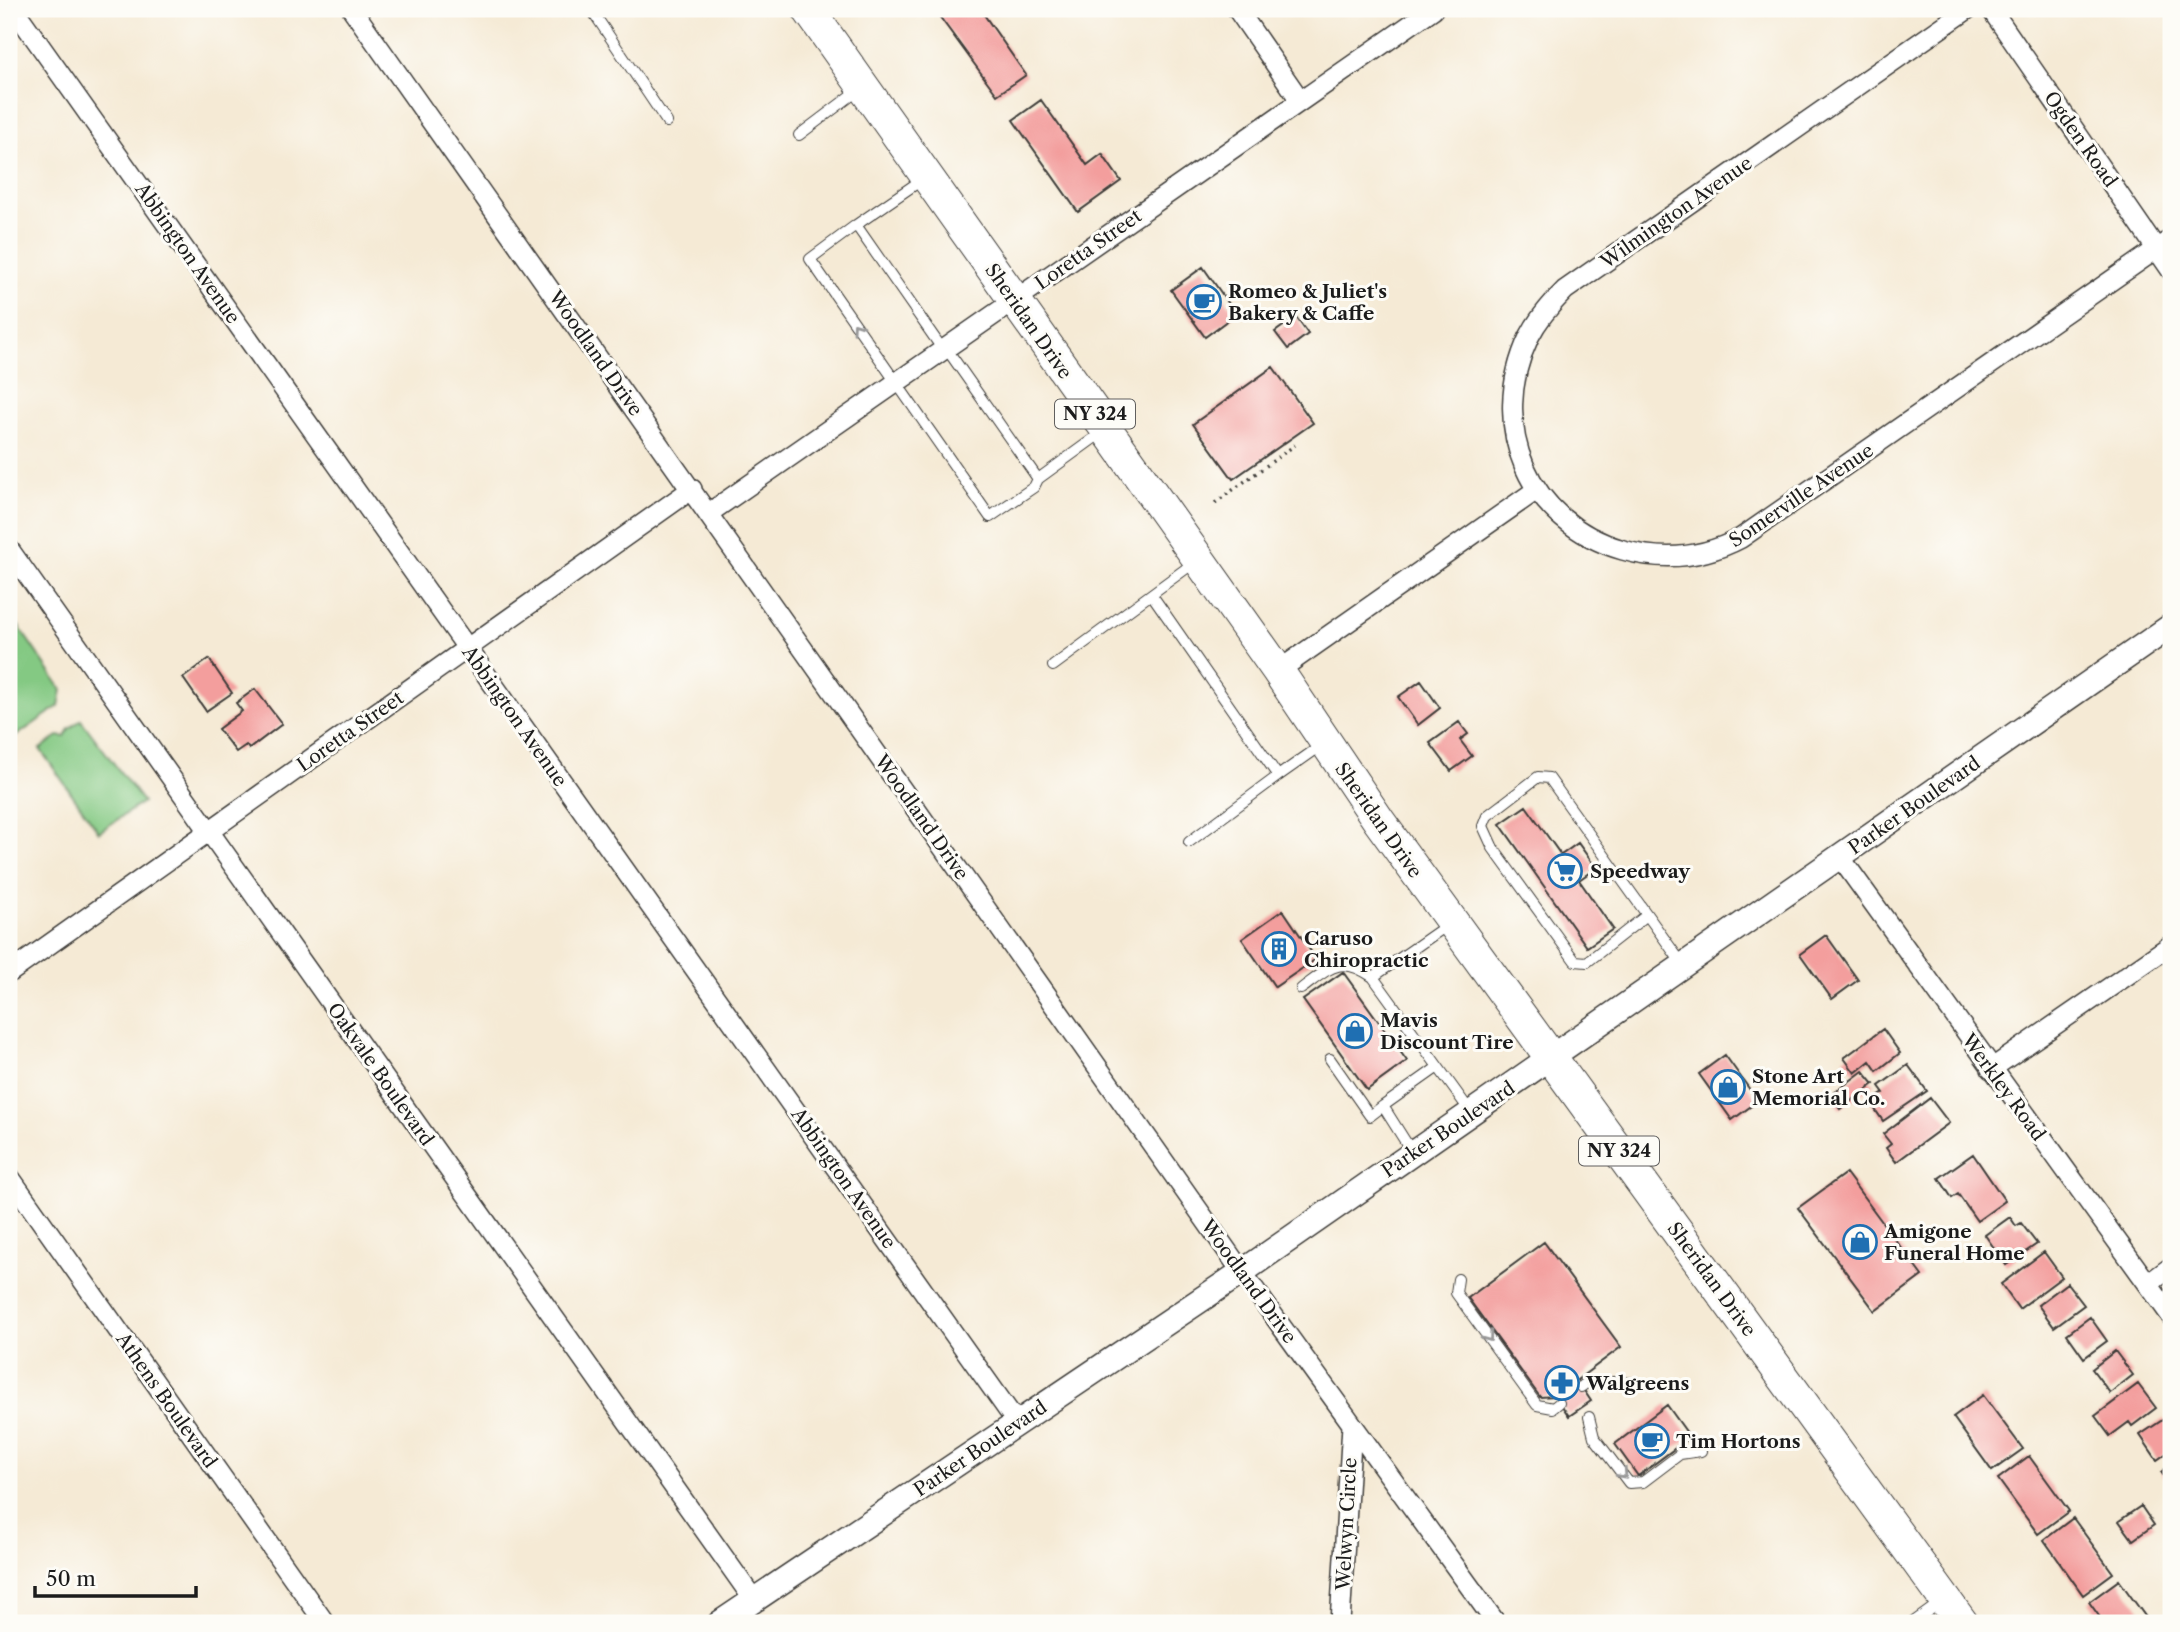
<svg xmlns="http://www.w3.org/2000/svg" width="2180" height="1632" viewBox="0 0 2180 1632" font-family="'Libre Caslon Text',serif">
	<rect width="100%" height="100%" fill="#fdfcf7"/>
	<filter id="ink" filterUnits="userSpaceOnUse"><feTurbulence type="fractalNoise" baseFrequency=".0143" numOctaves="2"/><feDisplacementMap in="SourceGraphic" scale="14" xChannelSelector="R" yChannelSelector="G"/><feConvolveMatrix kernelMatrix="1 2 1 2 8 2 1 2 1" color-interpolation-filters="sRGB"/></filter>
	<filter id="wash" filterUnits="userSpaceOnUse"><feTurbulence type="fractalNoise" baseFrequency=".00686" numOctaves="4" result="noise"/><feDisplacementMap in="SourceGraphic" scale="28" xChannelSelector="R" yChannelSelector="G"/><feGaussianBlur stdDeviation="1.57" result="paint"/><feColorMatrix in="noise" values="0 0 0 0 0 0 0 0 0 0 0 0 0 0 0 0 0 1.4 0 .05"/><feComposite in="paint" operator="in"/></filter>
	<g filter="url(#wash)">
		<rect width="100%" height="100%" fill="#f5ead5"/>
		<path fill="#84c983" stroke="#507250" stroke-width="2" d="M 15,621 L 62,690 L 59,706 L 9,741 L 9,625 Z
			M 81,720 L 143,802 L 99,832 L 40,749 L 58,736 L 65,737 L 69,729 Z"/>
		<g id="blocks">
			<path fill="#f39e9d" d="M 934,9 L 980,9 L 1026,75 L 997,95 Z
				M 1041,100 L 1087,165 L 1102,154 L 1121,181 L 1078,212 L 1013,120 Z
				M 1203,267 L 1236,314 L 1205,337 L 1171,290 Z
				M 1296,317 L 1308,334 L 1288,349 L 1275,332 Z
				M 1273,367 L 1313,423 L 1233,479 L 1193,424 Z
				M 209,659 L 232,693 L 206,711 L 183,678 Z
				M 1421,681 L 1440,708 L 1418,725 L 1398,697 Z
				M 255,689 L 282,724 L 249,749 L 246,745 L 236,752 L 218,729 L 242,711 L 236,703 Z
				M 1459,722 L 1468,734 L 1460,740 L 1472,756 L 1451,771 L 1430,743 Z
				M 1526,806 L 1561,855 L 1578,843 L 1596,868 L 1579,880 L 1613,929 L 1587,947 L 1500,824 Z
				M 1283,910 L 1316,959 L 1275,987 L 1242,939 Z
				M 1826,935 L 1858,980 L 1832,999 L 1800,954 Z
				M 1343,972 L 1407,1061 L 1367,1090 L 1303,1000 Z
				M 1883,1029 L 1900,1053 L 1877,1071 L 1870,1061 L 1855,1073 L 1844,1058 Z
				M 1725,1055 L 1758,1101 L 1732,1120 L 1699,1074 Z
				M 1908,1065 L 1927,1091 L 1883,1121 L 1870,1102 L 1884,1093 L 1879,1086 Z
				M 1863,1071 L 1874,1084 L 1840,1109 L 1830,1096 Z
				M 1930,1098 L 1949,1123 L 1896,1162 L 1886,1148 L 1891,1144 L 1883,1134 Z
				M 1973,1154 L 2005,1201 L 1977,1221 L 1958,1194 L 1952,1198 L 1939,1178 Z
				M 1846,1173 L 1922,1276 L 1875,1311 L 1798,1208 Z
				M 2010,1217 L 2016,1226 L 2021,1223 L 2037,1244 L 2006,1265 L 1985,1235 Z
				M 1544,1242 L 1621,1347 L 1577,1380 L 1591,1401 L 1569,1416 L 1555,1396 L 1540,1397 L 1468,1298 Z
				M 2044,1252 L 2062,1277 L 2019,1309 L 2001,1284 Z
				M 2067,1283 L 2084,1305 L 2054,1327 L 2038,1305 Z
				M 2090,1317 L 2107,1341 L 2084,1358 L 2067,1334 Z
				M 2115,1351 L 2133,1375 L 2110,1393 L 2092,1369 Z
				M 2138,1384 L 2156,1408 L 2132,1426 L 2129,1422 L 2110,1436 L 2095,1416 Z
				M 1983,1395 L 2023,1449 L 1992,1471 L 1953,1417 Z
				M 1667,1405 L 1690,1437 L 1638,1476 L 1615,1444 Z
				M 2164,1419 L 2171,1431 L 2171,1450 L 2157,1460 L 2140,1435 Z
				M 2029,1456 L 2069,1511 L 2038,1534 L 1998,1479 Z
				M 2171,1464 L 2171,1486 L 2161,1472 Z
				M 2141,1506 L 2154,1525 L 2133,1540 L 2119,1521 Z
				M 2073,1518 L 2113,1573 L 2083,1595 L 2044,1540 Z
				M 2119,1580 L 2150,1623 L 2104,1623 L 2089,1602 Z"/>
		</g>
	</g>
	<g filter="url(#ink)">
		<use href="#blocks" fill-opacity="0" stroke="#3d3b38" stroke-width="2"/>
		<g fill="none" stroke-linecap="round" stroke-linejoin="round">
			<g stroke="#3d3b38" stroke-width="12">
				<path id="service" d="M 591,9 L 667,122
					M 799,135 L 860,89
					M 923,179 L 856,225 L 943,350
					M 856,225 L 810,259 L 990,517 L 1034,487 L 1038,479
					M 946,348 L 1038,479 L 1104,431
					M 1152,595 L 1278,776 L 1189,842
					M 1053,666 L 1195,562
					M 1278,776 L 1322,745
					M 1647,915 L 1587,962 L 1575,961 L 1493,848 L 1483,826 L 1487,816 L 1538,777 L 1549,778 L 1683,965
					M 1449,924 L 1373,977 L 1470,1111
					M 1301,989 C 1330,968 1340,954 1373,977
					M 1330,1059 L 1370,1116 L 1383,1106
					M 1412,1152 L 1383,1106 L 1438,1067
					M 1458,1279 L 1456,1293 L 1537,1405 L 1553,1408 L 1559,1403
					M 1581,1387 L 1589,1381 L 1635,1383
					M 1589,1417 L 1594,1437 L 1629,1483 L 1643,1482 L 1680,1454 L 1701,1451
					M 1912,1623 L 1941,1602"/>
			</g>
			<g stroke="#3d3b38" stroke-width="22">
				<path id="minor" d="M 14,9 L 1017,1423
					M 352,9 L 1242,1272 L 1496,1623
					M 1237,9 L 1300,100
					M 1968,9 L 1565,290 C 1551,304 1538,319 1529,337 C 1487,426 1528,523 1623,550 C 1665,562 1703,558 1741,538 L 2171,239
					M 1991,9 L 2171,270
					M 709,513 L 1433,9
					M 9,549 L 754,1600
					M 1278,671 L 1535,491
					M 1840,857 L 2171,1316
					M 9,973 L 692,489
					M 1991,1069 L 2171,945
					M 9,1176 L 325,1623
					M 2148,1284 L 2171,1267
					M 1340,1623 L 1352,1425"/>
			</g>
			<g stroke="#3d3b38" stroke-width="27">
				<path id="tertiary" d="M 720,1623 L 1242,1272 L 2171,626"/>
			</g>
			<g stroke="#3d3b38" stroke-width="34">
				<path id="primary" d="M 808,9 L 1278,671 L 1379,821 L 1962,1623"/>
			</g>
			<path stroke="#3d3b38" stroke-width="3.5" stroke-dasharray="2 5" stroke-linecap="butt" d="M 1215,503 L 1295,445"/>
			<use href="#service" stroke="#fff" stroke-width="10"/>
			<use href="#minor" stroke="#fff" stroke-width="19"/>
			<use href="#tertiary" stroke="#fff" stroke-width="24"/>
			<use href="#primary" stroke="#fff" stroke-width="32"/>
		</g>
		<defs><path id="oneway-chevron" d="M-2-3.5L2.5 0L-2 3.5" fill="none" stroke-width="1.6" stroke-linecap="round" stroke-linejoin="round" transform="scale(1.75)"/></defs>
		<g stroke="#999">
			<use href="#oneway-chevron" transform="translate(857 327) rotate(-125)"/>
			<use href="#oneway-chevron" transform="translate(1488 1337) rotate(54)"/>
			<use href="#oneway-chevron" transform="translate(1623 1474) rotate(48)"/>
		</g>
	</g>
	<defs>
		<g id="cafe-ring" transform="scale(1.75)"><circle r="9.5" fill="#fdfcf7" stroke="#1f6fb2" stroke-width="1.5"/><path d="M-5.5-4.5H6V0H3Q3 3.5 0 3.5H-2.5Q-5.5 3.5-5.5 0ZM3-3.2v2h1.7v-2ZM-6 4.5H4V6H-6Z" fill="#1f6fb2"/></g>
		<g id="supermarket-ring" transform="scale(1.75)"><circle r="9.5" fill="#fdfcf7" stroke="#1f6fb2" stroke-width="1.5"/><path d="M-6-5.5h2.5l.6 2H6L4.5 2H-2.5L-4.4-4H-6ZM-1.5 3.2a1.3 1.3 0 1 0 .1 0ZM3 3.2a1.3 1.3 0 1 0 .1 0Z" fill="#1f6fb2"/></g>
		<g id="building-ring" transform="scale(1.75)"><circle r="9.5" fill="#fdfcf7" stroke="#1f6fb2" stroke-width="1.5"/><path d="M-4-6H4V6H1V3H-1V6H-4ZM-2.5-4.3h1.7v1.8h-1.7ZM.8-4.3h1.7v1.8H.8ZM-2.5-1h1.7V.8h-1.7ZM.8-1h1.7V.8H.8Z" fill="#1f6fb2"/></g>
		<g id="shop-ring" transform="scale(1.75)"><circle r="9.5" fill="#fdfcf7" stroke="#1f6fb2" stroke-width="1.5"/><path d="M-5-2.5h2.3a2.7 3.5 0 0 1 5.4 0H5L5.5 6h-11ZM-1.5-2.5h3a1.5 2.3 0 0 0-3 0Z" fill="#1f6fb2"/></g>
		<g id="pharmacy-ring" transform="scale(1.75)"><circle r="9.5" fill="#fdfcf7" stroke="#1f6fb2" stroke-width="1.5"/><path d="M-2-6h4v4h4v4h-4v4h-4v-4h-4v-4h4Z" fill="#1f6fb2"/></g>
	</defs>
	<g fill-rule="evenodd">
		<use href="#cafe-ring" x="1204" y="302"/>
		<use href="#supermarket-ring" x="1565" y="871"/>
		<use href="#building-ring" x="1279" y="949"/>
		<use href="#shop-ring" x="1355" y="1031"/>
		<use href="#shop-ring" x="1728" y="1087"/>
		<use href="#shop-ring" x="1860" y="1242"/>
		<use href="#pharmacy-ring" x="1562" y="1383"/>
		<use href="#cafe-ring" x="1652" y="1441"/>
	</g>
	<g text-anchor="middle" stroke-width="6" stroke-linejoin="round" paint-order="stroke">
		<g fill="#fdfcf7" stroke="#605f5e" stroke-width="2">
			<rect x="1055" y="399.5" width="80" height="29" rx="5"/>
			<rect x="1579" y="1136.5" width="80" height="29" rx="5"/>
		</g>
		<g font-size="18" font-weight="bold" fill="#1c1c1c">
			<text x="1095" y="420">NY 324</text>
			<text x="1619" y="1157">NY 324</text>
		</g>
		<g font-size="19" fill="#1c1c1c" stroke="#fdfcf7">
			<text transform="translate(2081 139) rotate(55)" y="7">Ogden Road</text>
			<text transform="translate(1676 212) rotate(-35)" y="7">Wilmington Avenue</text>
			<text transform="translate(1088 249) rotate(-35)" y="7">Loretta Street</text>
			<text transform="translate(188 253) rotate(55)" y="7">Abbington Avenue</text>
			<text transform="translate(1029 321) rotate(55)" y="7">Sheridan Drive</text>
			<text transform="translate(596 353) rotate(55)" y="7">Woodland Drive</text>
			<text transform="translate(1801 495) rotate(-34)" y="7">Somerville Avenue</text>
			<text transform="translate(515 716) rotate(55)" y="7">Abbington Avenue</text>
			<text transform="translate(350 731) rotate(-35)" y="7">Loretta Street</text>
			<text transform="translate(1914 805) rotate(-35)" y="7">Parker Boulevard</text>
			<text transform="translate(922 817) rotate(55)" y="7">Woodland Drive</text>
			<text transform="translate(1379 820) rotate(55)" y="7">Sheridan Drive</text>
			<text transform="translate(381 1074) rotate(55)" y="7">Oakvale Boulevard</text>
			<text transform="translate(2004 1087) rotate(54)" y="7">Werkley Road</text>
			<text transform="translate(1448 1129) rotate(-34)" y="7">Parker Boulevard</text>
			<text transform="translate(844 1178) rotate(55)" y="7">Abbington Avenue</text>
			<text transform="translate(1712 1279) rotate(54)" y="7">Sheridan Drive</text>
			<text transform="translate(1249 1281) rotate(54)" y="7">Woodland Drive</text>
			<text transform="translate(167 1400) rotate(55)" y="7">Athens Boulevard</text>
			<text transform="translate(980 1448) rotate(-34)" y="7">Parker Boulevard</text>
			<text transform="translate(1346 1524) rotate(-87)" y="7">Welwyn Circle</text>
		</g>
		<g font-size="19" font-weight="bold" fill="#1c1c1c" stroke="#fdfcf7" text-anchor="start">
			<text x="1228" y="298">Romeo &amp; Juliet's<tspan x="1228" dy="22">Bakery &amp; Caffe</tspan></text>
			<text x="1590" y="878">Speedway</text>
			<text x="1304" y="945">Caruso<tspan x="1304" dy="22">Chiropractic</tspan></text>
			<text x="1380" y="1027">Mavis<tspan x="1380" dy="22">Discount Tire</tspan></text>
			<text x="1752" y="1083">Stone Art<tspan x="1752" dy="22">Memorial Co.</tspan></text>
			<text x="1884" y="1238">Amigone<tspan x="1884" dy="22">Funeral Home</tspan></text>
			<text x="1586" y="1390">Walgreens</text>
			<text x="1676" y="1448">Tim Hortons</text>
		</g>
	</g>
	<rect width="2180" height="1632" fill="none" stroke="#fdfcf7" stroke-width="35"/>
	<path d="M35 1586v10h161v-10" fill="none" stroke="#1c1c1c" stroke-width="3.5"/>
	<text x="46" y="1586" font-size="21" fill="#1c1c1c" stroke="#fdfcf7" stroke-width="5" paint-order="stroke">50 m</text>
</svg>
